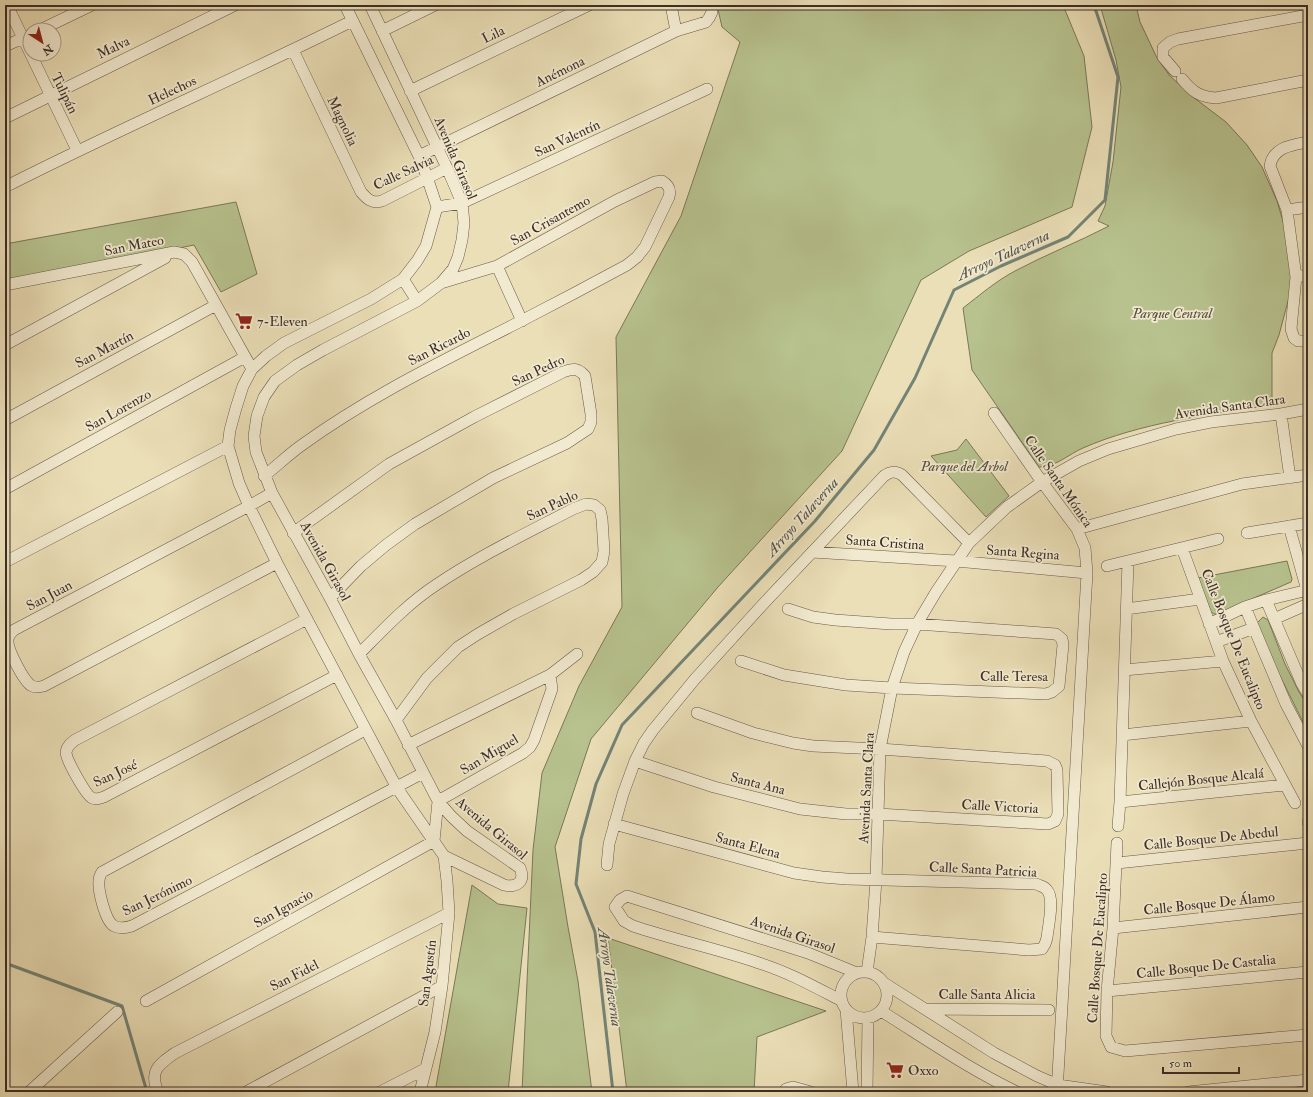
<svg xmlns="http://www.w3.org/2000/svg" width="1313" height="1097" viewBox="0 0 1313 1097" font-family="'IM FELL Double Pica',serif">
	<rect width="100%" height="100%" fill="#ebdfb7"/>
	<filter id="stains"><feTurbulence type="fractalNoise" baseFrequency=".005" numOctaves="4"/><feColorMatrix values="0 0 0 0 .2 0 0 0 0 .09 0 0 0 0 .02 0 0 0 .5 -.17"/></filter>
	<radialGradient id="worn" r=".72"><stop offset=".6" stop-color="#630" stop-opacity="0"/><stop offset="1" stop-color="#630" stop-opacity=".3"/></radialGradient>
	<path fill="#b7c28e" stroke="#7a785a" d="M 717,5 L 1063,5 L 1084,56 L 1092,127 L 1072,207 L 969,251 L 921,280 L 842,451 L 718,587 L 591,739 L 555,847 L 568,927 L 578,981 L 592,1092 L 522,1092 L 533,850 L 542,773 L 579,686 L 622,607 L 616,337 L 681,216 L 740,42 L 722,27 Z
		M 1100,5 L 1136,5 L 1140,22 L 1157,58 L 1170,76 L 1193,97 L 1226,122 L 1247,145 L 1262,167 L 1277,201 L 1285,228 L 1290,254 L 1291,290 L 1279,335 L 1272,353 L 1272,405 C 1210,414 1140,423 1083,448 C 1069,454 1054,468 1039,467 L 972,370 L 963,308 C 980,295 996,281 1015,271 C 1045,255 1078,242 1109,226 L 1098,221 L 1105,206 L 1113,162 L 1121,87 L 1116,60 Z
		M 236,202 L 257,274 L 221,292 L 194,245 L 5,283 L 5,244 Z
		M 966,439 L 1009,496 L 986,517 L 931,456 L 957,450 Z
		M 1287,561 L 1292,579 L 1291,582 L 1217,614 L 1214,614 L 1211,612 L 1198,578 Z
		M 1263,617 L 1268,620 L 1285,664 L 1299,692 L 1308,706 L 1308,732 L 1276,668 L 1257,623 Z
		M 472,885 L 498,904 L 527,908 L 508,1092 L 435,1092 Z
		M 608,938 L 826,1011 L 757,1037 L 754,1092 L 627,1092 Z"/>
	<g fill="none" stroke-linecap="round" stroke-linejoin="round">
		<path stroke="#738477" stroke-width="3" d="M 5,963 L 122,1006 L 147,1092
			M 613,1092 L 595,932 L 576,884 L 581,839 L 596,784 L 622,725 L 815,521 L 874,450 L 915,378 L 954,290 L 1001,266 L 1068,237 L 1105,200 L 1118,77 L 1094,5"/>
		<g stroke="#685a4b" stroke-width="12">
			<path id="minor" d="M 7,5 L 77,150
				M 345,5 L 419,156 L 427,177 L 437,207 L 426,246 L 417,261 L 403,279 L 371,299 L 284,343 L 266,356 L 252,369 L 243,386 L 236,408 L 230,430 L 228,446 L 239,483 L 249,506 L 277,563 L 397,788 L 444,856 L 504,885 C 516,888 526,882 520,868 L 467,831 L 451,816 L 438,801 L 396,720 L 359,654 L 330,598 L 272,493 L 256,452 L 254,436 L 257,416 L 264,397 L 275,381 L 297,365 L 323,350 L 417,301 L 441,283 L 453,269 L 458,257 L 462,240 L 464,223 L 462,203 L 447,168 L 370,5
				M 671,5 L 676,31
				M 40,30 L 92,5
				M 382,31 L 435,5
				M 5,46 L 30,35
				M 293,50 L 361,192 C 367,199 372,204 382,201 L 447,168
				M 1175,71 L 1163,57 L 1163,48 L 1170,42 L 1178,39 L 1308,15
				M 1182,79 C 1192,91 1199,97 1216,98 L 1308,80
				M 410,91 L 589,5
				M 5,118 L 235,5
				M 1308,142 C 1292,145 1273,147 1270,166 L 1287,210 L 1296,277 L 1291,329 L 1294,338 L 1298,341 L 1308,341
				M 419,156 L 676,31 L 706,22 L 709,18 L 712,12
				M 5,187 C 119,129 237,78 352,21
				M 437,207 L 462,203 L 707,89
				M 1287,210 L 1308,207
				M 497,266 L 522,321
				M 1296,277 L 1308,275
				M 403,279 L 417,301
				M 5,285 L 174,252 L 184,254 L 192,262 L 252,369
				M 5,345 L 165,258
				M 994,413 L 1042,482 L 1077,529 L 1085,548 L 1087,573 L 1057,1092
				M 1281,414 L 1290,478
				M 5,420 L 216,305
				M 264,476 C 277,466 289,454 302,445 C 371,395 447,359 523,320 C 558,302 592,284 627,265 L 637,257 L 645,247 L 669,197 C 671,189 669,185 662,181 L 655,182 L 615,201 L 497,266 L 441,283
				M 5,489 L 245,357
				M 272,493 L 249,506 L 14,630 C 11,633 8,635 8,640 C 7,649 24,682 32,686 C 36,688 40,687 44,686 L 277,563
				M 1289,526 L 1308,594
				M 1077,529 L 1242,484 L 1308,475
				M 293,533 L 389,464 L 474,417 L 563,372 C 573,368 578,368 585,376 L 591,414 L 591,422 L 588,429 L 567,443 L 493,478 L 415,524 L 386,545 L 361,566 L 330,598
				M 1247,533 L 1308,523
				M 1182,548 L 1223,661 L 1251,721 L 1295,803
				M 812,552 L 956,561 L 1087,573
				M 5,562 L 228,446
				M 1107,566 L 1218,539
				M 1266,600 L 1302,684 L 1308,694
				M 1245,607 L 1286,704 L 1308,746
				M 1126,609 L 1200,599
				M 307,619 L 75,740 C 71,743 67,746 66,752 C 66,760 86,795 92,798 C 96,800 100,798 104,797 L 337,675
				M 1274,619 L 1308,604
				M 1209,624 L 1245,607 L 1266,600 L 1308,590
				M 1216,642 L 1254,628
				M 359,654 C 383,630 407,604 436,585 C 479,556 527,533 573,509 L 586,504 L 594,505 L 600,510 L 602,519 L 604,551 L 602,562 L 593,572 L 581,580 L 513,614 L 478,634 L 458,647 L 427,678 L 396,720
				M 741,661 L 784,675 L 846,685 L 892,688 L 1046,694 L 1052,692 L 1059,686 L 1063,645 L 1062,639 L 1056,634 L 917,624 L 891,624 L 835,620 L 813,617 L 788,609
				M 1124,670 L 1223,661
				M 365,730 L 102,872 C 100,875 99,877 99,881 C 98,890 105,921 114,926 C 120,929 126,928 132,926 L 423,773
				M 1122,735 L 1251,721
				M 408,745 L 550,675 L 577,654
				M 635,761 L 714,787 L 800,809 L 846,814 L 878,814 L 1048,824 L 1055,821 L 1058,814 L 1057,770 L 1055,765 L 1047,761 L 880,749 L 813,746 L 793,743 L 753,733 L 697,713
				M 1120,802 L 1285,785
				M 1308,822 L 1308,823
				M 614,824 L 794,873 L 822,877 L 847,879 L 1036,884 C 1040,886 1044,886 1047,890 C 1055,899 1048,926 1047,938 L 1045,944 L 1042,949 L 1029,950 L 872,937
				M 1118,826 L 1120,802 L 1128,562
				M 1117,843 L 1113,928 L 1107,991 L 1106,1036 L 1111,1047 L 1125,1051 L 1308,1035
				M 1117,863 L 1308,843
				M 607,865 L 609,844 L 623,794 L 635,761 L 644,743 L 653,730 L 695,679 L 766,601 L 884,476 C 891,471 895,471 902,475 L 969,543
				M 1113,928 L 1308,907
				M 867,972 L 872,937 L 876,880 L 880,749 L 892,688 L 904,652 L 917,624 L 936,592 L 969,543 L 1007,507 L 1042,482 L 1079,461 L 1108,449 L 1176,429 L 1211,422 L 1281,414 L 1308,409
				M841 995a23 23 0 1 1 46 0a23 23 0 1 1-46 0Z
				M 884,983 L 994,1053 L 1037,1076 L 1058,1085 L 1107,1092
				M 1107,991 L 1308,972
				M 146,1001 L 434,841 L 438,801 L 523,753 L 530,747 L 534,740 L 552,689 L 550,675
				M 842,1001 C 815,987 788,972 759,963 C 718,949 675,940 633,926 L 624,921 L 615,907 L 620,900 L 627,896 L 808,953 L 857,973
				M 846,1009 L 853,1092
				M 925,1009 L 1049,1010
				M 881,1011 C 926,1039 969,1069 1017,1092
				M 29,1092 L 117,1012
				M 158,1092 C 149,1071 158,1065 175,1053 L 449,913
				M 246,1092 L 442,986
				M 380,1092 L 425,1069
				M 420,1092 L 435,1032 L 442,986 L 449,913 L 447,881 L 444,856
				M 785,1092 L 786,1089 L 793,1087 L 811,1092
				M 867,1092 L 868,1018
				M 1188,1092 L 1308,1080"/>
		</g>
		<use href="#minor" stroke="#f2ead0" stroke-width="11"/>
	</g>
	<defs>
		<g id="supermarket-bare" transform="scale(1.38)"><path d="M-6-5.5h2.5l.6 2H6L4.5 2H-2.5L-4.4-4H-6ZM-1.5 3.2a1.3 1.3 0 1 0 .1 0ZM3 3.2a1.3 1.3 0 1 0 .1 0Z" fill="#8f2418" stroke="#f2ead0" stroke-width="2.5" paint-order="stroke"/></g>
	</defs>
	<g fill-rule="evenodd">
		<use href="#supermarket-bare" x="244" y="321"/>
		<use href="#supermarket-bare" x="895" y="1070"/>
	</g>
	<g text-anchor="middle" stroke-width="3.5" stroke-linejoin="round" paint-order="stroke">
		<g font-size="14" fill="#3c2e27" stroke="#f2ead0">
			<text transform="translate(493 34) rotate(-26)" y="5">Lila</text>
			<text transform="translate(113 47) rotate(-26)" y="5">Malva</text>
			<text transform="translate(560 71) rotate(-26)" y="5">Anémona</text>
			<text transform="translate(172 90) rotate(-25)" y="5">Helechos</text>
			<text transform="translate(65 93) rotate(64)" y="5">Tulipán</text>
			<text transform="translate(343 121) rotate(64)" y="5">Magnolia</text>
			<text transform="translate(567 138) rotate(-25)" y="5">San Valentín</text>
			<text transform="translate(456 158) rotate(67)" y="5">Avenida Girasol</text>
			<text transform="translate(403 172) rotate(-25)" y="5">Calle Salvia</text>
			<text transform="translate(550 220) rotate(-29)" y="5">San Crisantemo</text>
			<text transform="translate(134 245) rotate(-11)" y="5">San Mateo</text>
			<text transform="translate(439 346) rotate(-27)" y="5">San Ricardo</text>
			<text transform="translate(104 349) rotate(-28)" y="5">San Martín</text>
			<text transform="translate(538 370) rotate(-25)" y="5">San Pedro</text>
			<text transform="translate(1230 406) rotate(-8)" y="5">Avenida Santa Clara</text>
			<text transform="translate(118 410) rotate(-29)" y="5">San Lorenzo</text>
			<text transform="translate(1059 481) rotate(55)" y="5">Calle Santa Mónica</text>
			<text transform="translate(552 505) rotate(-25)" y="5">San Pablo</text>
			<text transform="translate(885 542) rotate(4)" y="5">Santa Cristina</text>
			<text transform="translate(1023 552) rotate(4)" y="5">Santa Regina</text>
			<text transform="translate(326 561) rotate(61)" y="5">Avenida Girasol</text>
			<text transform="translate(49 595) rotate(-28)" y="5">San Juan</text>
			<text transform="translate(1234 639) rotate(68)" y="5">Calle Bosque De Eucalipto</text>
			<text x="1014" y="681">Calle Teresa</text>
			<text transform="translate(489 754) rotate(-31)" y="5">San Miguel</text>
			<text transform="translate(115 773) rotate(-25)" y="5">San José</text>
			<text transform="translate(1201 779) rotate(-6)" y="5">Callejón Bosque Alcalá</text>
			<text transform="translate(758 783) rotate(14)" y="5">Santa Ana</text>
			<text transform="translate(866 788) rotate(-87)" y="5">Avenida Santa Clara</text>
			<text transform="translate(1000 806) rotate(3)" y="5">Calle Victoria</text>
			<text transform="translate(492 828) rotate(40)" y="5">Avenida Girasol</text>
			<text transform="translate(1211 838) rotate(-6)" y="5">Calle Bosque De Abedul</text>
			<text transform="translate(748 845) rotate(15)" y="5">Santa Elena</text>
			<text transform="translate(983 869) rotate(3)" y="5">Calle Santa Patricia</text>
			<text transform="translate(157 895) rotate(-26)" y="5">San Jerónimo</text>
			<text transform="translate(1209 903) rotate(-6)" y="5">Calle Bosque De Álamo</text>
			<text transform="translate(283 908) rotate(-29)" y="5">San Ignacio</text>
			<text transform="translate(793 934) rotate(19)" y="5">Avenida Girasol</text>
			<text transform="translate(1097 948) rotate(-86)" y="5">Calle Bosque De Eucalipto</text>
			<text transform="translate(1206 966) rotate(-6)" y="5">Calle Bosque De Castalia</text>
			<text transform="translate(427 973) rotate(-83)" y="5">San Agustín</text>
			<text transform="translate(294 975) rotate(-27)" y="5">San Fidel</text>
			<text x="987" y="999">Calle Santa Alicia</text>
		</g>
		<g font-size="14" font-style="italic" fill="#554c3c" stroke="#f2ead0">
			<text x="1172" y="318">Parque Central</text>
			<text x="964" y="471">Parque del Arbol</text>
		</g>
		<g font-size="14" fill="#3c2e27" stroke="#f2ead0" text-anchor="start">
			<text x="257" y="326">7-Eleven</text>
			<text x="908" y="1075">Oxxo</text>
		</g>
		<g font-size="15" font-style="italic" fill="#535248" stroke="#f2ead0">
			<text transform="translate(1003 255) rotate(-25)" y="5">Arroyo Talaverna</text>
			<text transform="translate(802 517) rotate(-48)" y="5">Arroyo Talaverna</text>
			<text transform="translate(610 977) rotate(82)" y="5">Arroyo Talaverna</text>
		</g>
	</g>
	<rect width="1313" height="1097" fill="none" stroke="#ebdfb7" stroke-width="20"/>
	<rect x="6" y="6" width="1301" height="1085" fill="none" stroke="#3c2e27" stroke-width="2"/>
	<rect x="10" y="10" width="1293" height="1077" fill="none" stroke="#3c2e27"/>
	<g transform="translate(42 42) rotate(144)"><circle r="19" fill="#f2ead0" stroke="#a99f8c"/>
	<path d="M0-3L7 15L0 10L-7 15Z" fill="#8f2418"/>
	<text y="-6" font-size="11" font-weight="bold" text-anchor="middle" fill="#3c2e27">N</text>
	</g>
	<path d="M1163 1067v6h76v-6" fill="none" stroke="#3c2e27" stroke-width="2"/>
	<text x="1169" y="1067" font-size="12" fill="#3c2e27" stroke="#f2ead0" stroke-width="3" paint-order="stroke">50 m</text>
	<rect width="100%" height="100%" filter="url(#stains)"/>
	<rect width="100%" height="100%" fill="url(#worn)"/>
</svg>
